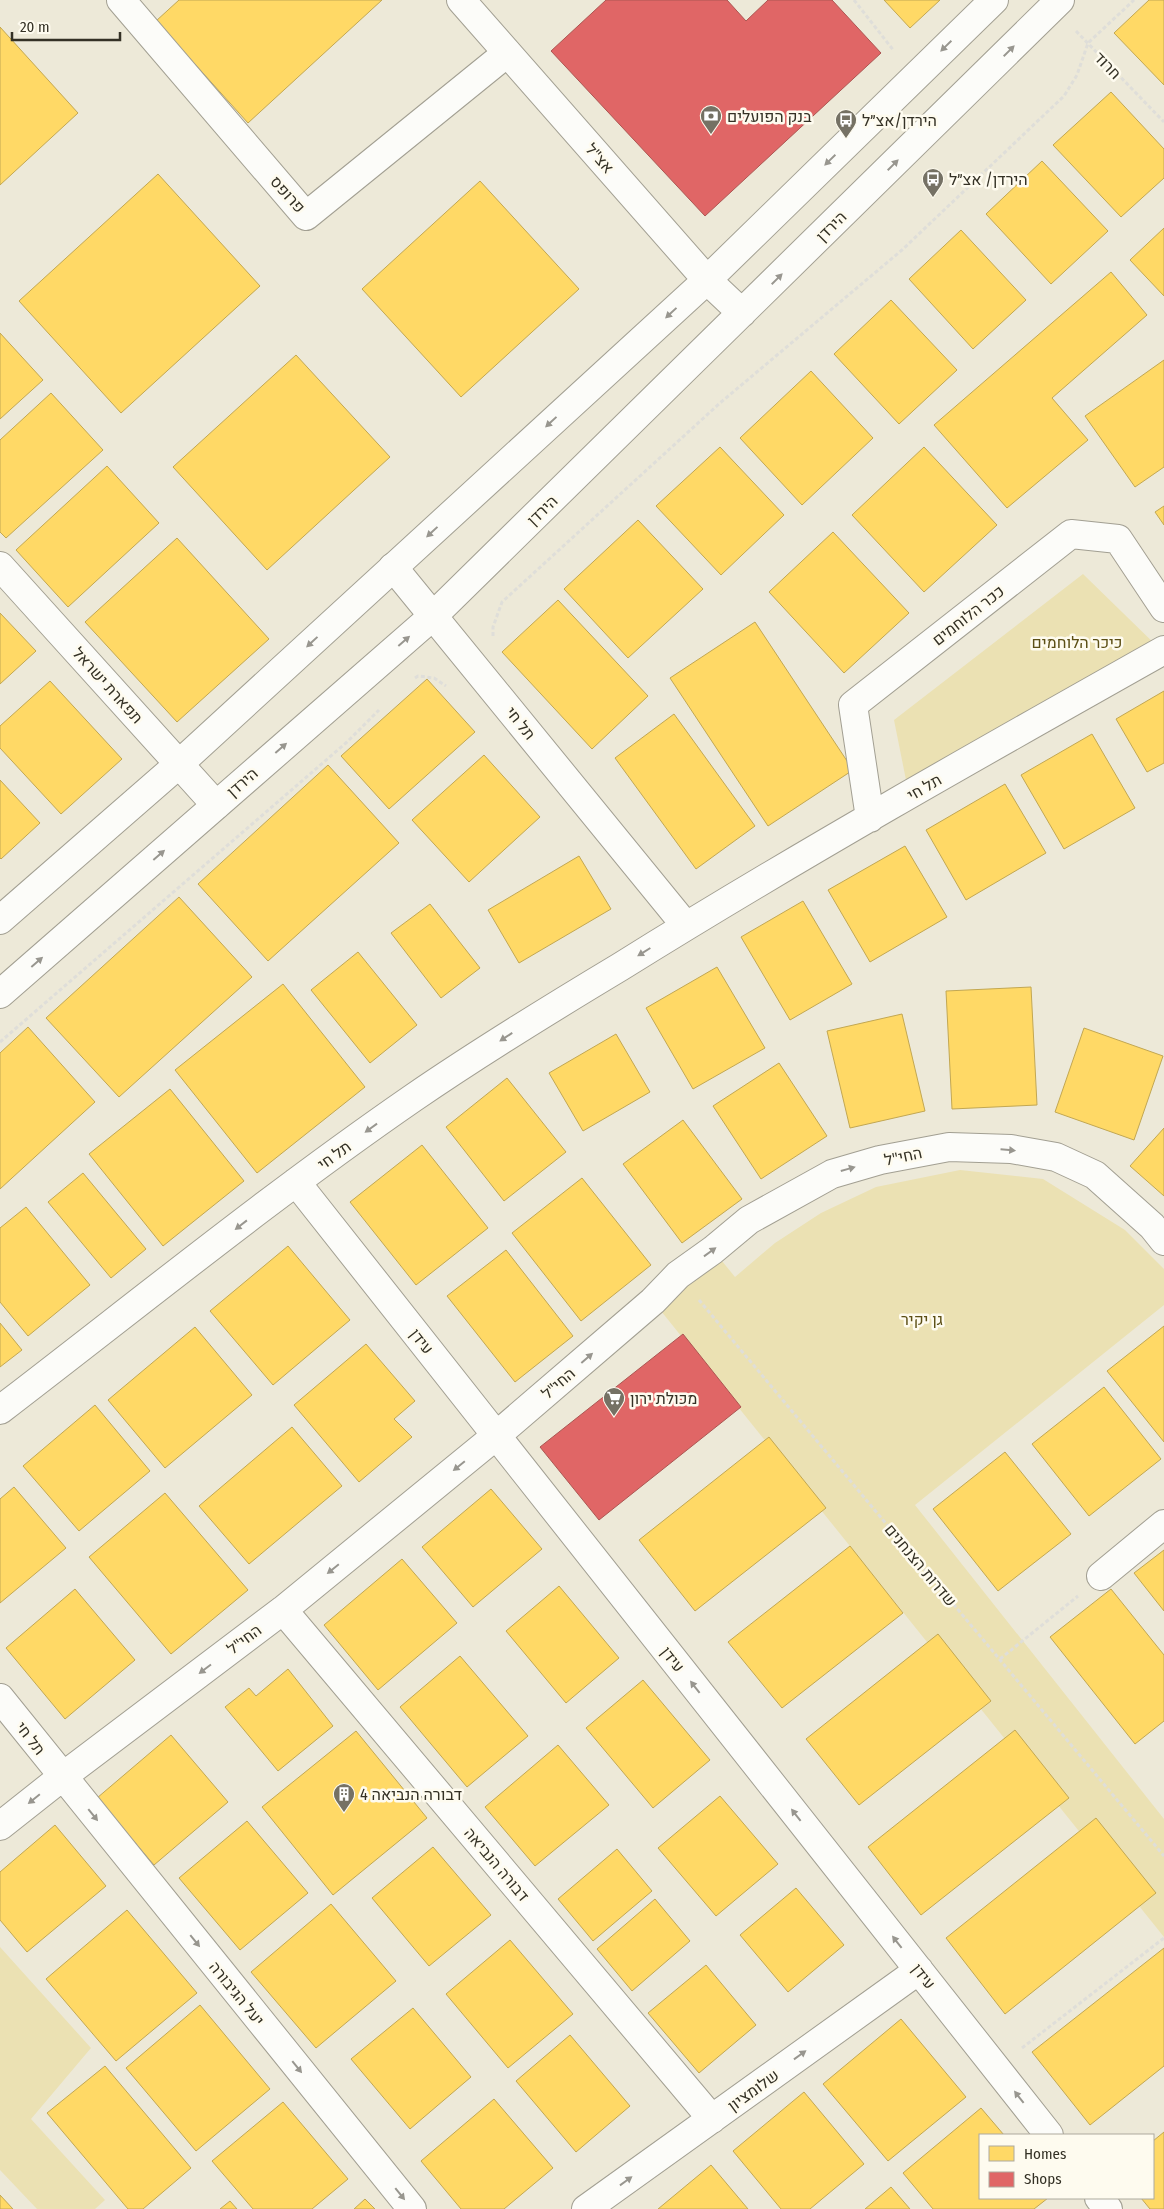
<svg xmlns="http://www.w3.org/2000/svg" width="1164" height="2209" viewBox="0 0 1164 2209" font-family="'Fira Sans Condensed',Heebo,sans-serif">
	<rect width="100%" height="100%" fill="#ede9d8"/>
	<path fill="#ebe1b3" d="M 1083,574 L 1162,651 L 909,795 L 894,720 Z
		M 960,1170 L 1043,1179 L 1125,1230 L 1164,1269 L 1164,1305 L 915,1505 L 1164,1819 L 1164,1937 L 653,1301 L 713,1250 L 735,1277 L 775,1243 L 821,1213 L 876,1187 Z
		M 0,1947 L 91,2048 L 31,2119 L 105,2200 L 95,2209 L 37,2209 L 0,2170 Z"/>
	<path fill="#ffd966" stroke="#c2a752" d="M 179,0 L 382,0 L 248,123 L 156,21 Z
		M 884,0 L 940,0 L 910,28 Z
		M 1149,0 L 1164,0 L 1164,85 L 1114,33 Z
		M 0,27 L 78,113 L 0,185 Z
		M 1111,92 L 1164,149 L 1164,178 L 1121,217 L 1053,145 Z
		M 1042,161 L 1108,231 L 1051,284 L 986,214 Z
		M 158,174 L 260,286 L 121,413 L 19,301 Z
		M 480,181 L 579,289 L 461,397 L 362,289 Z
		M 1164,228 L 1164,296 L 1130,260 Z
		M 961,230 L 1026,300 L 973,349 L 909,279 Z
		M 1111,272 L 1147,315 L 1052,398 L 1088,440 L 1007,508 L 934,425 Z
		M 891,300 L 957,370 L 899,424 L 834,354 Z
		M 0,333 L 43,380 L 0,419 Z
		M 296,355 L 390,457 L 267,570 L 173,467 Z
		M 1164,360 L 1164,467 L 1135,487 L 1085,416 Z
		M 811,371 L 873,438 L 802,505 L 740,438 Z
		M 51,393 L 103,450 L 6,538 L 0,532 L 0,440 Z
		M 720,447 L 784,515 L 721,575 L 656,506 Z
		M 924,447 L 997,525 L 924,592 L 852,515 Z
		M 107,466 L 159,523 L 68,607 L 16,550 Z
		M 1164,506 L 1164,525 L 1155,512 Z
		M 638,520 L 703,589 L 628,658 L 564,589 Z
		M 833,532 L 909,613 L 844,673 L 769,592 Z
		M 177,538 L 269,639 L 177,722 L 85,622 Z
		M 558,600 L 648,696 L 592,749 L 502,652 Z
		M 0,613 L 36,651 L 0,684 Z
		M 755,622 L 853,770 L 768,826 L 670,678 Z
		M 427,679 L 475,732 L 389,809 L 341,756 Z
		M 50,681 L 122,759 L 61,814 L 0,748 L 0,726 Z
		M 1164,691 L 1164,763 L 1147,772 L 1116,719 Z
		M 674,714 L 755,826 L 696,869 L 615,758 Z
		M 1092,734 L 1135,808 L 1064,849 L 1021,775 Z
		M 484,755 L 540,817 L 469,882 L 412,820 Z
		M 328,765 L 399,843 L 268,961 L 198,884 Z
		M 0,780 L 40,823 L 1,859 L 0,858 Z
		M 1005,784 L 1046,853 L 966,900 L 926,830 Z
		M 905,846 L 947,917 L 870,962 L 828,890 Z
		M 579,856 L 611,909 L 519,963 L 488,910 Z
		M 179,897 L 252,977 L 119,1097 L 46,1018 Z
		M 803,901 L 852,984 L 790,1020 L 741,937 Z
		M 430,904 L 480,968 L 441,998 L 391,933 Z
		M 358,952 L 417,1025 L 370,1063 L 311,990 Z
		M 717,967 L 765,1048 L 693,1089 L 646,1008 Z
		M 283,984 L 365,1087 L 257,1173 L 175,1070 Z
		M 1031,987 L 1037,1105 L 952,1109 L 946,991 Z
		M 902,1014 L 925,1111 L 850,1128 L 827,1031 Z
		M 28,1027 L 95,1102 L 0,1189 L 0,1053 Z
		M 1084,1028 L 1163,1056 L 1134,1140 L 1055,1112 Z
		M 616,1034 L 650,1092 L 583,1131 L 549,1073 Z
		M 779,1063 L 827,1136 L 761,1179 L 713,1106 Z
		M 507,1078 L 566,1152 L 504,1201 L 446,1127 Z
		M 170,1089 L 244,1181 L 163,1246 L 89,1154 Z
		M 683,1120 L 742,1199 L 682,1243 L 623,1164 Z
		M 1164,1128 L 1164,1196 L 1130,1166 Z
		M 422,1145 L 488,1228 L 416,1285 L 350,1202 Z
		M 83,1173 L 146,1249 L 111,1278 L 48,1202 Z
		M 582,1178 L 651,1265 L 581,1321 L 512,1233 Z
		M 26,1207 L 90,1285 L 28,1336 L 0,1302 L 0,1228 Z
		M 288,1246 L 350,1320 L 273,1385 L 210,1311 Z
		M 506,1250 L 573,1336 L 515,1382 L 447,1296 Z
		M 0,1323 L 22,1350 L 0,1367 Z
		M 1164,1326 L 1164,1442 L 1107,1371 Z
		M 195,1327 L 252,1395 L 165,1468 L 108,1400 Z
		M 366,1344 L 415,1401 L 394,1419 L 412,1437 L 359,1482 L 294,1405 Z
		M 1104,1387 L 1161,1459 L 1089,1516 L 1032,1444 Z
		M 95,1405 L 150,1471 L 79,1531 L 23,1466 Z
		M 292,1427 L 342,1486 L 249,1564 L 199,1506 Z
		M 769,1437 L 826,1508 L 695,1611 L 639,1540 Z
		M 1005,1452 L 1071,1534 L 998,1591 L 933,1509 Z
		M 14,1487 L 66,1548 L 0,1603 L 0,1499 Z
		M 491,1489 L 542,1549 L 473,1607 L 422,1547 Z
		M 165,1493 L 248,1590 L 171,1654 L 89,1557 Z
		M 850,1546 L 903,1613 L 782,1708 L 728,1642 Z
		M 1164,1550 L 1164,1611 L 1134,1573 Z
		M 402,1559 L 457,1623 L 378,1690 L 324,1625 Z
		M 559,1586 L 619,1658 L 566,1703 L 506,1631 Z
		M 75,1589 L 135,1660 L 65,1719 L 6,1648 Z
		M 1111,1589 L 1164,1655 L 1164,1721 L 1135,1744 L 1050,1637 Z
		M 938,1634 L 991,1701 L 859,1805 L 806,1739 Z
		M 460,1656 L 528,1736 L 467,1787 L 400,1707 Z
		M 288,1669 L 333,1726 L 278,1771 L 225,1707 L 249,1688 L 256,1696 Z
		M 643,1680 L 710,1760 L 653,1808 L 586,1728 Z
		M 1015,1730 L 1069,1798 L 921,1915 L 868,1847 Z
		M 356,1731 L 427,1818 L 333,1895 L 262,1807 Z
		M 171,1735 L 228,1802 L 154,1865 L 97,1798 Z
		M 558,1745 L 609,1805 L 535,1866 L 485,1807 Z
		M 720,1796 L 778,1864 L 716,1916 L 658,1848 Z
		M 1096,1818 L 1156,1893 L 1005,2014 L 946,1938 Z
		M 247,1821 L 308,1893 L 240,1950 L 179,1878 Z
		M 55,1825 L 106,1886 L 27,1952 L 0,1920 L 0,1872 Z
		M 433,1847 L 491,1915 L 429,1966 L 372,1898 Z
		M 617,1849 L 652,1891 L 593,1941 L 558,1899 Z
		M 796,1888 L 844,1945 L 788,1992 L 740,1935 Z
		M 655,1899 L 690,1941 L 632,1991 L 597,1949 Z
		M 331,1904 L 396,1981 L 316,2048 L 251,1972 Z
		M 127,1910 L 197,1993 L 116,2061 L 46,1979 Z
		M 510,1940 L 573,2014 L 508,2068 L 446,1994 Z
		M 1164,1948 L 1164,2066 L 1090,2125 L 1032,2052 Z
		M 706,1965 L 756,2025 L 699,2073 L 648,2013 Z
		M 200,2005 L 270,2089 L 196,2151 L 126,2068 Z
		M 413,2008 L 471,2077 L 410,2129 L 351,2059 Z
		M 901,2019 L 966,2097 L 888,2161 L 823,2084 Z
		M 570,2035 L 630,2106 L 576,2152 L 516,2081 Z
		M 105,2066 L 191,2168 L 143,2209 L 128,2209 L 47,2113 Z
		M 804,2092 L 864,2164 L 810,2209 L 781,2209 L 733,2151 Z
		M 494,2099 L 553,2168 L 504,2209 L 461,2209 L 421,2161 Z
		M 283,2102 L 348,2179 L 312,2209 L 253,2209 L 212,2161 Z
		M 981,2108 L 1004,2135 L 980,2135 L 980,2198 L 1048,2198 L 1034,2209 L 933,2209 L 903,2173 Z
		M 1164,2132 L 1164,2209 L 1150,2209 L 1141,2198 L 1153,2198 L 1153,2141 Z
		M 711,2165 L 748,2209 L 658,2209 Z
		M 891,2187 L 910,2209 L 865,2209 Z
		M 0,2195 L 13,2209 L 0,2209 Z
		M 365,2199 L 375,2209 L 354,2209 Z
		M 230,2201 L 237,2209 L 220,2209 Z"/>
	<path fill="#e06666" stroke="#ac5652" d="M 606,0 L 727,0 L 746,21 L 768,0 L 832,0 L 881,53 L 705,216 L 551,51 Z
		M 683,1334 L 741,1407 L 599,1520 L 540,1447 Z"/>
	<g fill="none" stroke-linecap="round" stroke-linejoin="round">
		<g stroke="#a29f92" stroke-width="30">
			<path id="street" d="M 121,0 L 306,216 L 507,53
				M 0,566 L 216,805
				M 393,567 L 686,926
				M 870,818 L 853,705 L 1071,534 L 1118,539 L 1164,608
				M 296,1182 L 1049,2135
				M 0,1410 C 137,1305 271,1196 413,1098 C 480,1052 550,1009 620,967 C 798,856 981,753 1164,650
				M 1101,1576 L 1164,1524
				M 283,1610 L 712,2119
				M 0,1698 L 412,2209
				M 0,1826 L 62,1777 L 283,1610 L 497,1435 L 653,1301 L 678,1275 L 713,1250 L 749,1220 L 832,1174 L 880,1160 L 949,1147 L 1011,1149 L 1056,1157 L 1095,1175 L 1152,1226 L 1164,1241
				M 1099,2198 L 1108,2209
				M 586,2209 L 919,1970"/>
		</g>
		<g stroke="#a29f92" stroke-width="30">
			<path id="secondary" d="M 461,0 L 707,280 L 742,313
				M 0,920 L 179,764 L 707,280 L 994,0
				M 0,994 L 433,616 L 1060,0"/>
		</g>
		<path stroke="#dfded9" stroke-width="3" stroke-dasharray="4 2.5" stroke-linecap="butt" d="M 854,0 L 894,51
			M 1076,31 L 1164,122
			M 493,636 L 493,627 L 502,602 L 720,403 L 902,250 L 1064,96 L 1077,75 L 1088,43 L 1134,0
			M 415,678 L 418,676 L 434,678 L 446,686
			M 0,1042 L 347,742 L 379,710
			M 699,1300 L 1164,1856
			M 1000,1659 L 1078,1596
			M 1022,2048 L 1164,1938"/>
		<use href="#street" stroke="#fcfcf9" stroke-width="28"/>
		<use href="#secondary" stroke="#fcfcf9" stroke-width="28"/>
	</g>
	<defs><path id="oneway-solid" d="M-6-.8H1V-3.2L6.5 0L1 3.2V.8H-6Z" transform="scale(1.25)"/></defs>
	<g fill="#98968f">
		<use href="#oneway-solid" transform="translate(946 46) rotate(136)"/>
		<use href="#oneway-solid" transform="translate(1009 51) rotate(-45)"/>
		<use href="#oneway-solid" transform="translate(830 160) rotate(136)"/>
		<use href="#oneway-solid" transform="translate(893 165) rotate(-45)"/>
		<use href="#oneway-solid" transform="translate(777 279) rotate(-45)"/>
		<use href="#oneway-solid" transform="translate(671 313) rotate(137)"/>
		<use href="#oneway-solid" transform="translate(551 422) rotate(137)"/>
		<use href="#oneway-solid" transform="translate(432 532) rotate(137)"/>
		<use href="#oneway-solid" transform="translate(404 641) rotate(-41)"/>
		<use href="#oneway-solid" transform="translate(312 642) rotate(137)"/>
		<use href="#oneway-solid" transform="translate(281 748) rotate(-41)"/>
		<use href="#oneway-solid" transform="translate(159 855) rotate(-41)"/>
		<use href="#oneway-solid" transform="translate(644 952) rotate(148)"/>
		<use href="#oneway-solid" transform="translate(37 962) rotate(-41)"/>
		<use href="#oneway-solid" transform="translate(506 1037) rotate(147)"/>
		<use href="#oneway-solid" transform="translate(371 1128) rotate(144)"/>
		<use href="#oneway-solid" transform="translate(1008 1150) rotate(5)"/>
		<use href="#oneway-solid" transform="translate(848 1169) rotate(-16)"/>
		<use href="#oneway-solid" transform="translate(241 1225) rotate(142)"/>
		<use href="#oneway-solid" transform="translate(710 1252) rotate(-36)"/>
		<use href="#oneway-solid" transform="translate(587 1358) rotate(-41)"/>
		<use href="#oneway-solid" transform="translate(459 1466) rotate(141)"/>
		<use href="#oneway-solid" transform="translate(333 1569) rotate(141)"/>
		<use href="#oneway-solid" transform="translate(205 1669) rotate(143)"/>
		<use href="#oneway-solid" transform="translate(695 1687) rotate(-128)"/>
		<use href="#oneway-solid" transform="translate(34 1799) rotate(141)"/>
		<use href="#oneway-solid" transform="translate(93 1815) rotate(51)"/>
		<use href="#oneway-solid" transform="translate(796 1815) rotate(-128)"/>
		<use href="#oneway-solid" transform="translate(195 1941) rotate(51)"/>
		<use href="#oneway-solid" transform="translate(897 1942) rotate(-128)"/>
		<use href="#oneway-solid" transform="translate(800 2055) rotate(-36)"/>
		<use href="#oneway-solid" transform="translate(297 2067) rotate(51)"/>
		<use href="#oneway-solid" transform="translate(1019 2097) rotate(-128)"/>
		<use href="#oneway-solid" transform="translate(626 2181) rotate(-36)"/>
		<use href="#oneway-solid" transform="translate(400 2194) rotate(51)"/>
	</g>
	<defs>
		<g id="bank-pin" transform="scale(1.125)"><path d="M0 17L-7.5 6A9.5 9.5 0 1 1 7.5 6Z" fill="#757164" stroke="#fefbef"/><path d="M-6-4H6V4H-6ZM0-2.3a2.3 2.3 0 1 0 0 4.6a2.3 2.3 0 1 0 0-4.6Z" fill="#fff"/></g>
		<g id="bus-pin" transform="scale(1.125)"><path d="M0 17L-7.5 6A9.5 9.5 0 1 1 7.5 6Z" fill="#757164" stroke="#fefbef"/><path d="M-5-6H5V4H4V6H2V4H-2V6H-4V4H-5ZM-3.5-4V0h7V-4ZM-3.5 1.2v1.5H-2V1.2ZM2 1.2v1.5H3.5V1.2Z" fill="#fff"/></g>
		<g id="supermarket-pin" transform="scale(1.125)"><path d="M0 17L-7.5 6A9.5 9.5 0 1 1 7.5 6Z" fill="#757164" stroke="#fefbef"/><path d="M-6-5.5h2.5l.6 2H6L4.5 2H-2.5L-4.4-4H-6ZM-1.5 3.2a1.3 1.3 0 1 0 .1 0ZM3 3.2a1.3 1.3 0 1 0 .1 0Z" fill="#fff"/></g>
		<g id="building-pin" transform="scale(1.125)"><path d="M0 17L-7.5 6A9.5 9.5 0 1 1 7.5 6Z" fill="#757164" stroke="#fefbef"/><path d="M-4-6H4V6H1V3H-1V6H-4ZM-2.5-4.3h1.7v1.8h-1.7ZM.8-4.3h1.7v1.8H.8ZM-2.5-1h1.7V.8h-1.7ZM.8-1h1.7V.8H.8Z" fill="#fff"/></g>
	</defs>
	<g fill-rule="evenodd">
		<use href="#bank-pin" x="711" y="116"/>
		<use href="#bus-pin" x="846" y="120"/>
		<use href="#bus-pin" x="933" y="179"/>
		<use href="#supermarket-pin" x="614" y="1398"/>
		<use href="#building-pin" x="344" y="1794"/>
	</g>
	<g text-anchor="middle" stroke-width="5" stroke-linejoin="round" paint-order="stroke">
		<g font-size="16" fill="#343125" stroke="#fefbef">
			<text transform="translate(1108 65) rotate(46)" y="6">חרוד</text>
			<text transform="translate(600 158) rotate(49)" y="6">אצ"ל</text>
			<text transform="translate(288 194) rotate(48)" y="6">פרופס</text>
			<text transform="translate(831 226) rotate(-45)" y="6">הירדן</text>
			<text transform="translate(542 510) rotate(-44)" y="6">הירדן</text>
			<text transform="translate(968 615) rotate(-38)" y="6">ככר הלוחמים</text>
			<text transform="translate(108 685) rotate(48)" y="6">תפארת ישראל</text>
			<text transform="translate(521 723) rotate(51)" y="6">תל חי</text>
			<text transform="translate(242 782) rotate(-41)" y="6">הירדן</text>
			<text transform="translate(924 787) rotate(-30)" y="6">תל חי</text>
			<text transform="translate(334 1155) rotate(-36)" y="6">תל חי</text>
			<text transform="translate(903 1156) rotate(-12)" y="6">החי"ל</text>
			<text transform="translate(422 1341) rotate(52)" y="6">עידן</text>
			<text transform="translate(558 1383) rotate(-41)" y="6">החי"ל</text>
			<text transform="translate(921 1565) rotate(50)" y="6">שדרות הצנחנים</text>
			<text transform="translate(244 1639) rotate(-37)" y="6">החי"ל</text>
			<text transform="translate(673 1659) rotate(52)" y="6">עידן</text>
			<text transform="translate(31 1738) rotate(52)" y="6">תל חי</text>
			<text transform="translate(497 1864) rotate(50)" y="6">דבורה הנביאה</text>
			<text transform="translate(924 1976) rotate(52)" y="6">עידן</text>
			<text transform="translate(237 1993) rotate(51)" y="6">יעל הגיבורה</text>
			<text transform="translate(753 2090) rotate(-36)" y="6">שלומציון</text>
		</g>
		<g font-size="16" fill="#343125" stroke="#fefbef" text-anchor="start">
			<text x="727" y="122">בנק הפועלים</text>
			<text x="862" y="126">הירדן/אצ״ל</text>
			<text x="949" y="185">הירדן/ אצ״ל</text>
			<text x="630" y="1404">מכולת ירון</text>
			<text x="360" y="1800">דבורה הנביאה 4</text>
		</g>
		<g font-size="16" fill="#5c4f15" stroke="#fefbef">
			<text x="1077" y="648">כיכר הלוחמים</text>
			<text x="922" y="1325">גן יקיר</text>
		</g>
	</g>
	<rect x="979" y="2134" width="175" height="65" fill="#fefbef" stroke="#adaa9e"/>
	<rect x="989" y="2146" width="25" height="15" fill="#ffd966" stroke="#adaa9e"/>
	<text x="1024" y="2159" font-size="15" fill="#343125">Homes</text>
	<rect x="989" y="2172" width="25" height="15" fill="#e06666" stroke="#adaa9e"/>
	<text x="1024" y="2184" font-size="15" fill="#343125">Shops</text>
	<path d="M12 32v8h108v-8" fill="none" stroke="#343125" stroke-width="2.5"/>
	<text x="20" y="32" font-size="15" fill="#343125" stroke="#fefbef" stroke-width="4" paint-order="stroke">20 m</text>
</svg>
